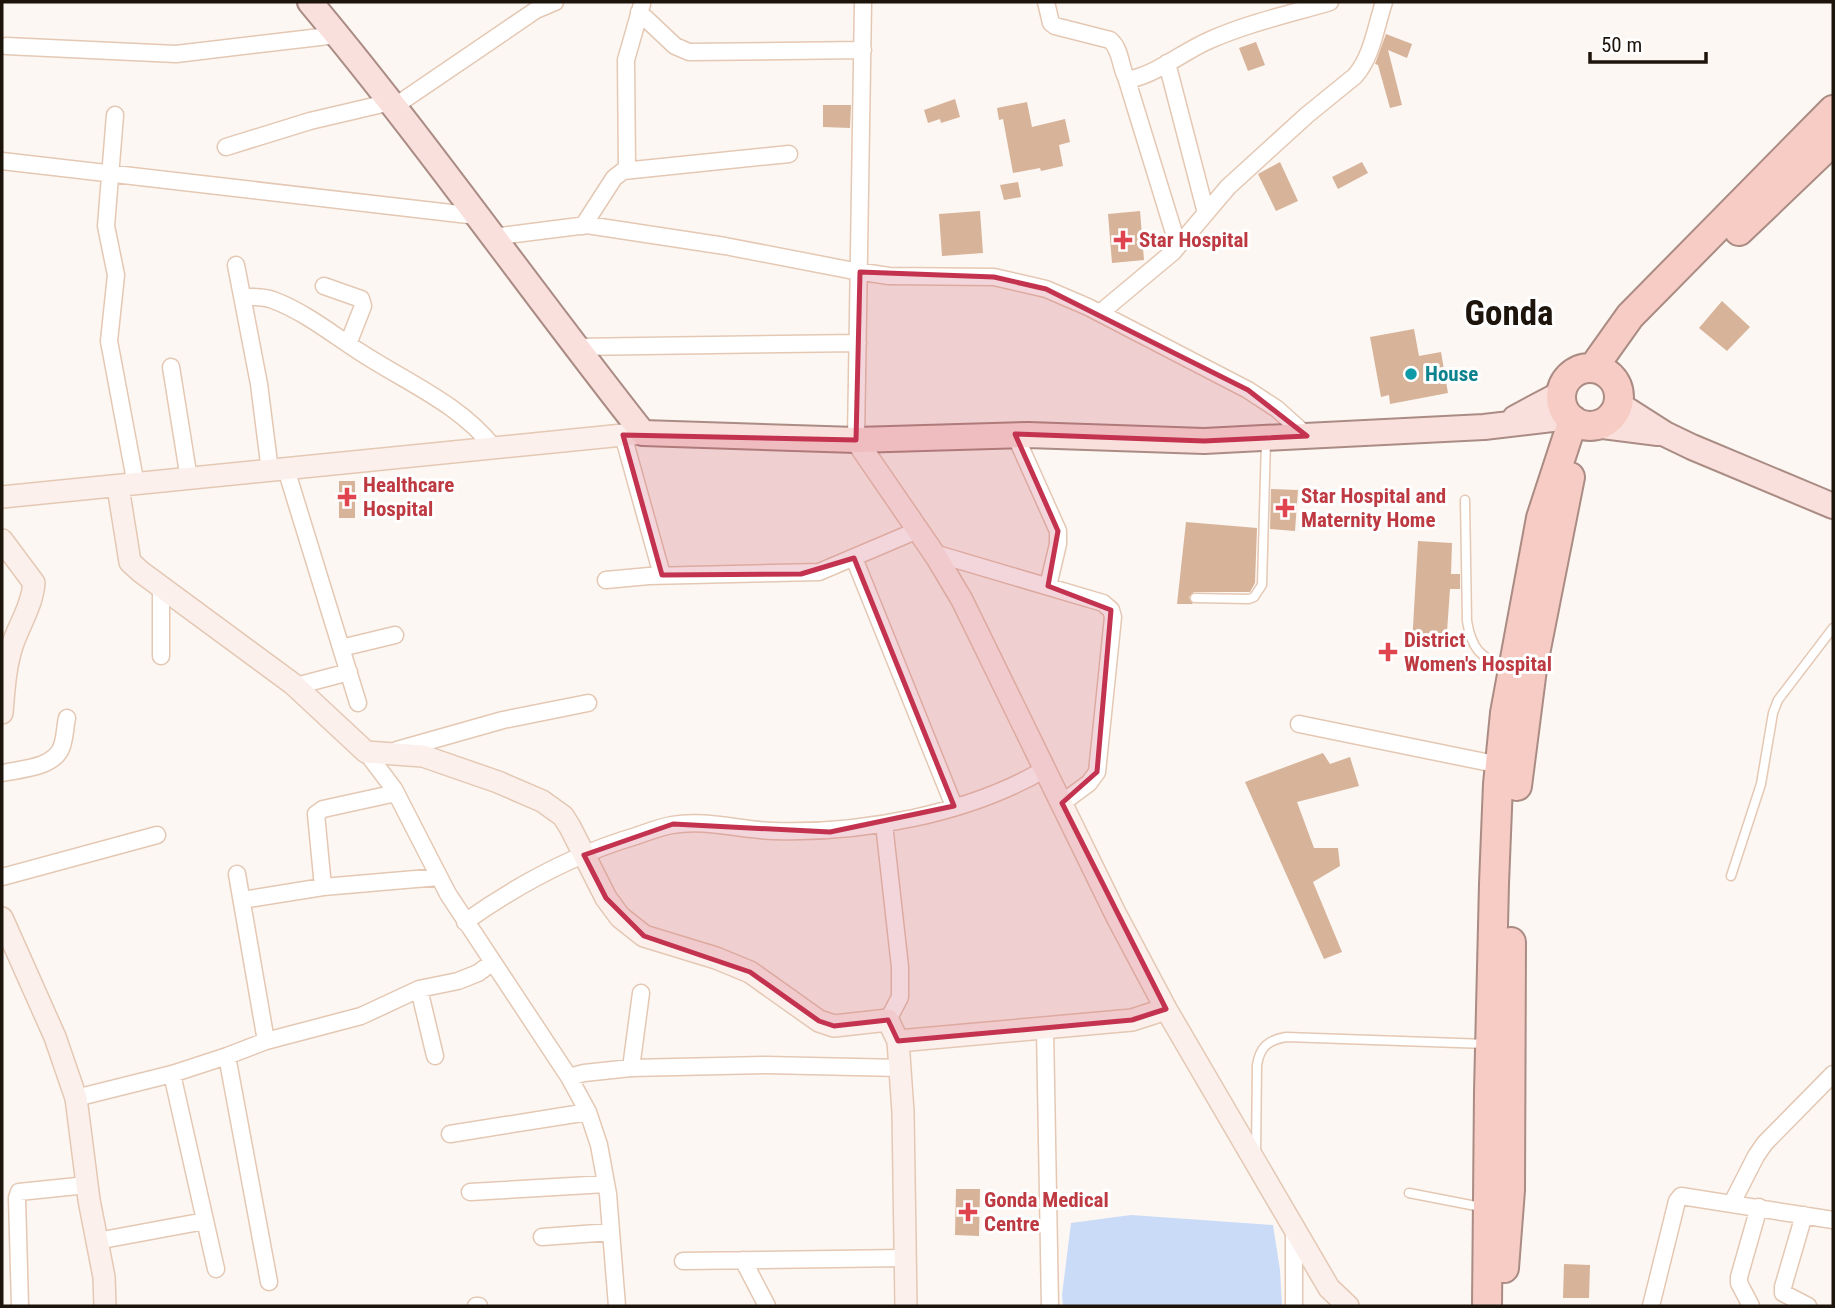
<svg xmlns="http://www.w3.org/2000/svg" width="1835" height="1308" viewBox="0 0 1835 1308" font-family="'Roboto Condensed',sans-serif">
	<rect width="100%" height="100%" fill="#fcf7f2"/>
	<path fill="#cadbf8" d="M 1131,1215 L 1273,1225 L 1280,1270 L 1282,1306 L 1063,1306 L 1062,1295 L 1071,1223 Z"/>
	<path fill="#d7b399" d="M 1386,34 L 1412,44 L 1407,58 L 1388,50 L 1402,105 L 1390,108 L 1378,65 L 1375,64 Z
		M 1256,42 L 1265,65 L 1248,71 L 1239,48 Z
		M 955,99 L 960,117 L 941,123 L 940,119 L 928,123 L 924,110 Z
		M 1027,102 L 1032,127 L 1065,119 L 1070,142 L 1059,145 L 1063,166 L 1041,171 L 1040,168 L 1013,173 L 1003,119 L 999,120 L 997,108 Z
		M 823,105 L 851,105 L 850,128 L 823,127 Z
		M 1280,162 L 1298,201 L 1276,211 L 1258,174 Z
		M 1362,162 L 1368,173 L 1338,189 L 1332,177 Z
		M 1018,182 L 1021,197 L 1004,200 L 1000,185 Z
		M 980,211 L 983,253 L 942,256 L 939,214 Z
		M 1140,211 L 1144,260 L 1112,263 L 1108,214 Z
		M 1722,301 L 1750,327 L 1727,351 L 1699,328 Z
		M 1414,329 L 1419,356 L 1441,352 L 1448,393 L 1390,404 L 1389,395 L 1381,397 L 1370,337 Z
		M 339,481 L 355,481 L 355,518 L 339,518 Z
		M 1271,489 L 1298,490 L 1295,531 L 1270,529 Z
		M 1186,522 L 1257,528 L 1255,583 L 1250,592 L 1194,592 L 1189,597 L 1193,604 L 1177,604 Z
		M 1418,541 L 1452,543 L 1451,574 L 1460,574 L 1460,589 L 1450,589 L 1446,646 L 1412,644 Z
		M 1323,753 L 1330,764 L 1350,757 L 1359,786 L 1297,802 L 1314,848 L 1338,848 L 1340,866 L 1313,882 L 1342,952 L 1324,959 L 1245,782 Z
		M 956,1189 L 980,1189 L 979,1236 L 955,1235 Z
		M 1564,1264 L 1590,1265 L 1589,1298 L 1563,1298 Z"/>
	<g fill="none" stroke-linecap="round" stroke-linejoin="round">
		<g stroke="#e4c8b4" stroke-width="11">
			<path id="lane" d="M 1465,500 L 1467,621 C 1472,652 1482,656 1507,671
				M 1195,598 L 1249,599 L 1254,597 L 1262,585 L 1266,441
				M 1731,876 L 1761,784 L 1773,713 L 1778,700 L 1833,628
				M 1256,1153 L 1257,1065 C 1260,1047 1268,1040 1286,1037 L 1487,1044
				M 1409,1193 L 1481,1207"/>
		</g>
		<g stroke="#e4c8b4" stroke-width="19">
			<path id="street" d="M 1046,2 L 1051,23 L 1055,26 L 1110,40 C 1121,49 1120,66 1126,77 L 1132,79 C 1160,72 1184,51 1210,40 C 1248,23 1290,14 1330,2
				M 639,12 L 675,46 L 689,52 L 863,50
				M 6,46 L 176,54 L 337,35
				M 1167,63 L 1206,213
				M 1126,77 L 1178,246
				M 395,106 L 536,10 L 555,2
				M 115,115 L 106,226 L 116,275 L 109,341 L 136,485
				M 226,147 L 310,121 L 391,102
				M 2,161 L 477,216
				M 627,170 L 626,60 L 642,4
				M 583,226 L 614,178 L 623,171 L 789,154
				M 492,237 L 587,225 L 725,246 L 849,270 L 889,276 L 994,277 L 1046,289 L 1088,307 L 1248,390 L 1277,409 L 1307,436
				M 236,265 L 259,384 L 270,471
				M 324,286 L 361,299 L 363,306 L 348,344
				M 242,297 C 252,297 263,296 273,300 C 305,312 332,334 360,352 C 406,382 460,404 494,448
				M 1100,313 L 1173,252 L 1228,187 L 1307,115 L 1355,76 C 1372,57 1376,26 1384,2
				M 575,347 L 858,343
				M 171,367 L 189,479
				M 623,435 L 662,575
				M 1015,435 L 1058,531 L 1058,544 L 1048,586
				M 856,440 L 863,2
				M 286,469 L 358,703
				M 934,553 L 1103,603 L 1111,610 L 1113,617 L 1097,772 L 1089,783 L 1062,803
				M 854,558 L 954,806
				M 606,580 L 649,576 L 819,572 L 918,530
				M 341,648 L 395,635
				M 161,656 L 161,586
				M 296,686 L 349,672
				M 1299,724 L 1500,765
				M 397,750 L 503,720 L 588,703
				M 366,752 L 394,789 L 448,894 L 569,1077 L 588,1112 L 599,1145 L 608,1194 L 617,1306
				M 2,773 C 21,769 55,768 62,746 C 65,737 65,727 67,718
				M 884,824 L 900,967 L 900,997 L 888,1020
				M 237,874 L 266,1041
				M 2,877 L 157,835
				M 323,887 L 316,814 L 323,809 L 396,793
				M 242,900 L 323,887 L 439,877
				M 465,922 C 517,885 575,854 636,836 C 648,832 660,827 672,825 C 705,819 740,830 773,831 C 861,834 969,814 1045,769
				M 419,989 L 435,1056
				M 1045,1029 L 1050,1306
				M 227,1056 L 269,1282
				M 631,1068 L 641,993
				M 172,1074 L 216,1269
				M 569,1077 L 584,1073 L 631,1068 L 766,1065 L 900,1068
				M 76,1098 L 172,1074 L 227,1056 L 266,1041 L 361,1016 L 419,989 L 458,981 L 478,973 L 493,962
				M 450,1134 L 588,1112
				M 470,1192 L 606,1184
				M 1732,1203 L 1756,1156 L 1765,1143 L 1833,1074
				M 1804,1215 L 1783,1287 L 1783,1293 L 1808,1306
				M 542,1237 L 611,1232
				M 97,1241 L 205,1221
				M 743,1260 L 767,1306
				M 683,1261 L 904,1258
				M 20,1306 L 17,1198 L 19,1192 L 87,1185
				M 476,1306 L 479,1306
				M 1294,1306 L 1294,1231
				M 1651,1306 L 1677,1201 L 1681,1196 L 1833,1220
				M 1751,1306 L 1739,1283 L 1739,1277 L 1759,1207"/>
		</g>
		<g stroke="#e4c8b4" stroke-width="24">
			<path id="secondary" d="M 856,440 L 937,558 L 962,600 L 1116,915 L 1166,1009 L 1329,1288 L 1348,1306
				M 118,487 L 130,562 L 141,572 L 293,684 L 366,752 L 423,756 L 498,782 L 542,801 L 563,816 L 570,827 L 606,898 L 620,917 L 644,936 L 716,958 L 750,972 L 819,1021 L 834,1026 L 888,1020 L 898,1041 L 903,1112 L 906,1306
				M 2,497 L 643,433
				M 2,540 L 34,583 C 32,606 19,625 12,646 C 5,668 4,690 2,713
				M 2,918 L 55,1037 L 76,1098 L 89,1200 L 104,1277 L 105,1306
				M 898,1041 L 1132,1020 L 1166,1009"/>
		</g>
		<g stroke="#aa8c84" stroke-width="28">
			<path id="primary" d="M 310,2 C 426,141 530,290 643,433 L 856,440 L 1028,435 L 1204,441 L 1484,427 L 1569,417
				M 1618,404 L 1665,434 L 1692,447 L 1833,506
				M 1515,418 L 1562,393
				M 1595,425 L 1658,433"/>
		</g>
		<g stroke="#aa8c84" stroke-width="32">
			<path id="highway" d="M 1739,231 L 1833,141
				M 1593,368 L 1630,316 L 1833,110
				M1561 397a29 29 0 1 1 58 0a29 29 0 1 1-58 0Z
				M 1517,786 L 1532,669 L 1570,477
				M 1504,1268 L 1510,1190 L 1511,942
				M 1487,1306 L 1489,1092 L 1494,884 L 1498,784 L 1505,713 L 1541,518 L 1573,420"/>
		</g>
		<use href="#lane" stroke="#fff" stroke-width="8"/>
		<use href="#street" stroke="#fff" stroke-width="16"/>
		<use href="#secondary" stroke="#fcf0ed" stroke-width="21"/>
		<use href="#primary" stroke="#fae0dc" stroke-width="24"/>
		<use href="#highway" stroke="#f6ccc4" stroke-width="28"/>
	</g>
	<path fill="#c33350" fill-opacity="0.2" stroke="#c33350" stroke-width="5" stroke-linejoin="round" d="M 860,272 L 994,277 L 1046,289 L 1248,390 L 1307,436 L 1204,441 L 1015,434 L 1058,531 L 1048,586 L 1111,610 L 1097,772 L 1062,803 L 1166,1009 L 1132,1020 L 898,1041 L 888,1020 L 834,1026 L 819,1021 L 750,972 L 644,936 L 606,898 L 584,855 L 673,824 L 830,832 L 954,806 L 854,558 L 801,574 L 662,575 L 623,435 L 856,440 Z"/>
	<g fill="#e0444e" stroke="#fff" stroke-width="2.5">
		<path d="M1119.5 229.5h7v7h7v7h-7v7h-7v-7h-7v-7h7z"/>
		<path d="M343.5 486.5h7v7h7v7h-7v7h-7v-7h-7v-7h7z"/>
		<path d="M1281.5 497.5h7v7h7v7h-7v7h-7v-7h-7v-7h7z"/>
		<path d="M1384.5 641.5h7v7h7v7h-7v7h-7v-7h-7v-7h7z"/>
		<path d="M964.5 1201.5h7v7h7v7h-7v7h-7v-7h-7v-7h7z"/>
	</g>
	<circle fill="#0f9aa8" stroke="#fff" stroke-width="2.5" cx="1411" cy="374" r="7"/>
	<g text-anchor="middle" stroke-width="6" stroke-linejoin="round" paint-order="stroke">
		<g font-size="21" font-weight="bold" fill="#be3a42" stroke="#fff" text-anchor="start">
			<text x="1139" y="247">Star Hospital</text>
			<text x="363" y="492">Healthcare<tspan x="363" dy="24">Hospital</tspan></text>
			<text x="1301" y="503">Star Hospital and<tspan x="1301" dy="24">Maternity Home</tspan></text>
			<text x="1404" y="647">District<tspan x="1404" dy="24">Women's Hospital</tspan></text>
			<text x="984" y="1207">Gonda Medical<tspan x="984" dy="24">Centre</tspan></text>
		</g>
		<g font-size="21" font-weight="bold" fill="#0d838f" stroke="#fff" text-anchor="start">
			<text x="1425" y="381">House</text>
		</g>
		<g font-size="35" font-weight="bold" fill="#1d140c" stroke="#fff">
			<text x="1509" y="325">Gonda</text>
		</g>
	</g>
	<rect width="1835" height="1308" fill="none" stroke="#1d140c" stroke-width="7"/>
	<path d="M1590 52v10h116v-10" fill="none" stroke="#1d140c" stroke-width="3.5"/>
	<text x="1601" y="52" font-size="21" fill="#1d140c" stroke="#ffffff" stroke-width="5" paint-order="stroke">50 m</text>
</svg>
